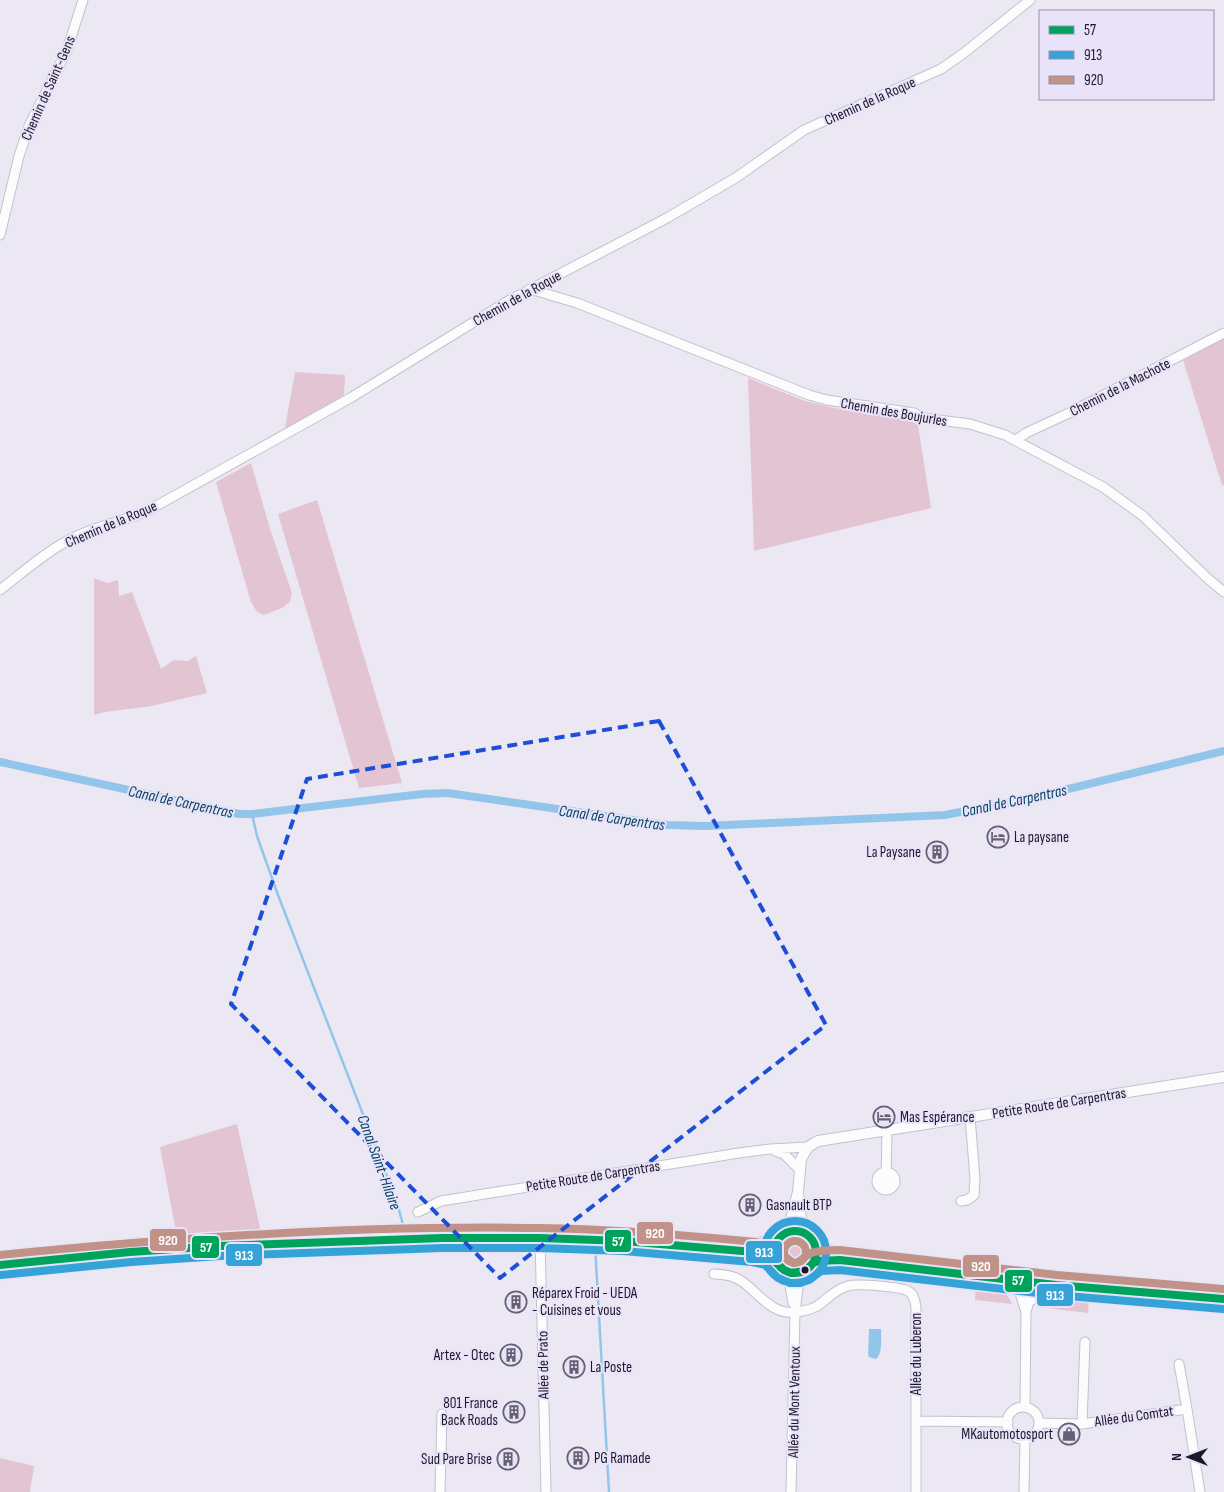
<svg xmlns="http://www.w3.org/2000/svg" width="1224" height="1492" viewBox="0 0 1224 1492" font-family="'Sofia Sans Condensed',sans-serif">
	<rect width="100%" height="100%" fill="#ebe8f4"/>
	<path fill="#e3c4d3" d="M 1224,338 L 1224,485 L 1222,485 L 1183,360 Z
		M 295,372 L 345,375 L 344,395 L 339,401 L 285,428 Z
		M 748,378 L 805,401 L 835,408 L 909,418 L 918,425 L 931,508 L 754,551 Z
		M 251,463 L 271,532 L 292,593 L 290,602 L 282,608 L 264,615 L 257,612 L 251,602 L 216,482 Z
		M 317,500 L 402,783 L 359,788 L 278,514 Z
		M 94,578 L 107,583 L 118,580 L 119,596 L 132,592 L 161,669 L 174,660 L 188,661 L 196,656 L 207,693 L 152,706 L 105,712 L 94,715 Z
		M 237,1124 L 261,1232 L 177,1237 L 160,1147 Z
		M779 1252a15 15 0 1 1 30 0a15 15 0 1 1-30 0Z
		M 976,1283 C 992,1285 1006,1287 1012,1304 L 975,1300 Z
		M 1067,1294 L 1089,1298 L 1088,1313 L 1038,1307 L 1053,1299 Z
		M 0,1458 L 34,1466 L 30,1492 L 0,1492 Z"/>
	<path fill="#93c5ea" d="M 869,1329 L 881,1329 C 881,1339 883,1353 876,1359 L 869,1357 L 868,1354 Z"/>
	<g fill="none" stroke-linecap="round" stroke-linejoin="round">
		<path stroke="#93c5ea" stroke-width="2.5" d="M 252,814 L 257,836 L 278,895 L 397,1202 L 404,1229 L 404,1235
			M 595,1245 L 609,1492"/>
		<path stroke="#93c5ea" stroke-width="8" d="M 0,762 L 239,814 L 252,814 L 422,794 L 448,793 L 667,825 L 705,826 L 945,815 L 1023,800 L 1224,751"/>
		<g stroke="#c4c0cf" stroke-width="11">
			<path id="minor" d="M 0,235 L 19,156 L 29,126 L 67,50 L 83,0
				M 530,289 L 577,303 L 809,395 L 827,400 L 914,413 L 923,418 L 970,424 L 1005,435 L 1103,487 L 1143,516 L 1206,577 L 1224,592
				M 1016,440 L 1026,433 L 1069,413 L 1224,333
				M 0,590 C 22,573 44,553 69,540 C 94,526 123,522 149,510 L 352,397 L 508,301 L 667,218 L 737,177 L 804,130 L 941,69 L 964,53 L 1030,0
				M 775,1151 L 784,1154 L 800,1170
				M877 1181a9 9 0 1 1 18 0a9 9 0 1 1-18 0Z
				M 886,1181 L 887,1130
				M 961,1201 L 967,1200 L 974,1195 L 975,1179 L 970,1117
				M 418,1212 L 441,1201 L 739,1153 L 770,1149 L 808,1147
				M 540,1238 L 546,1492
				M 784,1270 L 789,1280 L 793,1303
				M 1018,1273 L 1031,1279 L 1034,1284 L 1026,1312 L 1025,1407
				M 714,1274 C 723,1274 735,1276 743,1282 C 760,1295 773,1316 798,1312 C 802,1311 808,1310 813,1308 C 824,1304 832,1290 848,1286 C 856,1283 901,1287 908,1291 C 914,1294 915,1301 916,1307 L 916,1492
				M 1030,1301 L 1056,1285
				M 1026,1312 L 1020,1293 L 1026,1278 L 1054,1278
				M 1179,1364 L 1187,1409
				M1007 1423a16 16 0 1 1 32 0a16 16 0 1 1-32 0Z
				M 916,1421 L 1008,1422
				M 1039,1423 L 1082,1424 L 1085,1342
				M 1082,1424 L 1187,1409 L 1200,1492
				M 440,1492 L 442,1414
				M 791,1492 L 795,1312 L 798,1288 L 805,1271
				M 1024,1492 L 1025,1438"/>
		</g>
		<g stroke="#c4c0cf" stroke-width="12">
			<path id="tertiary" d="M 799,1198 L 801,1221 L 806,1234
				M 784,1234 L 789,1227 L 798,1192 L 801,1159 L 808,1147 L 818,1141 L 1224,1077"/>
		</g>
		<g stroke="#c4c0cf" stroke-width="14">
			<path id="secondary" d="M774 1252a21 21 0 1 1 42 0a21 21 0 1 1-42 0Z
				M 743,1245 L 767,1243 L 778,1239
				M 815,1245 L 828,1251 L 846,1254
				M 813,1263 L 827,1260 L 840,1260 L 1056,1285 L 1224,1299
				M 0,1265 C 217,1243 435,1230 652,1243 C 674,1244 696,1246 719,1248 C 738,1250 759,1250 775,1260"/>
		</g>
		<use href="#minor" stroke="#fcfcfd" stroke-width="9"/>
		<use href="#tertiary" stroke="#fcfcfd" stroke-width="10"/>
		<use href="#secondary" stroke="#fcfcfd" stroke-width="11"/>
		<g stroke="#e9e3f9" stroke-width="11">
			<path id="bus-1" d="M774 1252a21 21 0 1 1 42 0a21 21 0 1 1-42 0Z
				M 0,1265 L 130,1252 L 219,1246 L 442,1238 L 540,1238 L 624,1241 L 754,1252 L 769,1256 L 784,1270 L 791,1273 L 805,1271 L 813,1263 L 819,1261 L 840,1260 L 1056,1285 L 1224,1299"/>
		</g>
		<g stroke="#e9e3f9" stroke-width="11">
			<path id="bus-2" d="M764 1252a31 31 0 1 1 62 0a31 31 0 1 1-62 0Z
				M 1,1275 L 131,1262 L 220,1256 L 442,1248 L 540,1248 L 623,1251 L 752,1262 L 765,1265 L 778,1278 L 790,1283 L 800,1283 L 809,1280 L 821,1271 L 840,1270 L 1055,1295 L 1223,1309"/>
		</g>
		<g stroke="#e9e3f9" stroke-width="11">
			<path id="bus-3" d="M784 1252a11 11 0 1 1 22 0a11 11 0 1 1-22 0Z
				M 0,1255 C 179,1237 359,1225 539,1228 C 612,1229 684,1235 756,1242 L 774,1247 L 793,1263 C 801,1263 804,1256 811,1253 C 820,1250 831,1250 840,1250 L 1057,1275 L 1224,1289"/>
		</g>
		<use href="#bus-1" stroke="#00a35b" stroke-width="8"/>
		<use href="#bus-2" stroke="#36a3d8" stroke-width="8"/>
		<use href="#bus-3" stroke="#c19388" stroke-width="8"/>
	</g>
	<path fill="none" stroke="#1d4ed8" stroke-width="4" stroke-dasharray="10 6" stroke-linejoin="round" d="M 659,721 L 826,1025 L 500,1278 L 231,1004 L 307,779 Z"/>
	<defs>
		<g id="hotel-ring" transform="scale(1.125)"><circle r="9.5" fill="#e9e3f9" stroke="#656071" stroke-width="1.5"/><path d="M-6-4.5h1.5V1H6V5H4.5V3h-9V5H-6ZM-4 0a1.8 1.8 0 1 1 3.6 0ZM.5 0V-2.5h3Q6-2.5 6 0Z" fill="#656071"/></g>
		<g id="building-ring" transform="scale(1.125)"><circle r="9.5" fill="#e9e3f9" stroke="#656071" stroke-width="1.5"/><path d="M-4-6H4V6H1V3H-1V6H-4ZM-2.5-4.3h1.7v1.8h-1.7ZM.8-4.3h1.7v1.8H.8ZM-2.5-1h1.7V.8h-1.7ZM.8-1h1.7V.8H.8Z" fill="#656071"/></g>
		<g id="shop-ring" transform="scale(1.125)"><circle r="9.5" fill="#e9e3f9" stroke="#656071" stroke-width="1.5"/><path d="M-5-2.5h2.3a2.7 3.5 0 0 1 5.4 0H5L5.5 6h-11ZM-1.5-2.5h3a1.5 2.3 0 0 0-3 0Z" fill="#656071"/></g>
	</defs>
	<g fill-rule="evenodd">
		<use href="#hotel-ring" x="998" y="837"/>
		<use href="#building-ring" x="937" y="852"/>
		<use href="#hotel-ring" x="884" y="1117"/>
		<use href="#building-ring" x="750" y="1205"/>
		<use href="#building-ring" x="516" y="1302"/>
		<use href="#building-ring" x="511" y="1355"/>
		<use href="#building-ring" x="574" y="1367"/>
		<use href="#building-ring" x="514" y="1412"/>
		<use href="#shop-ring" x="1069" y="1434"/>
		<use href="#building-ring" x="578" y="1458"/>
		<use href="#building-ring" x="508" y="1459"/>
	</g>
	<circle fill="#1d172a" stroke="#e9e3f9" stroke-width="2" cx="805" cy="1270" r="4.5"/>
	<g text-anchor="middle" stroke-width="4" stroke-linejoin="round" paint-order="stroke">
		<g font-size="15" fill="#1d172a" stroke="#e9e3f9">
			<text transform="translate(48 88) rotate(-66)" y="5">Chemin de Saint-Gens</text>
			<text transform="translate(870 101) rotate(-24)" y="5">Chemin de la Roque</text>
			<text transform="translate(517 298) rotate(-29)" y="5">Chemin de la Roque</text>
			<text transform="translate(1120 387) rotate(-27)" y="5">Chemin de la Machote</text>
			<text transform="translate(894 412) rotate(10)" y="5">Chemin des Boujurles</text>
			<text transform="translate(111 524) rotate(-23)" y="5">Chemin de la Roque</text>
			<text transform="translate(1059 1103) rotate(-9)" y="5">Petite Route de Carpentras</text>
			<text transform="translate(593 1176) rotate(-9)" y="5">Petite Route de Carpentras</text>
			<text transform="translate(916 1354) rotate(-90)" y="5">Allée du Luberon</text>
			<text transform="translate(543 1365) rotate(-91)" y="5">Allée de Prato</text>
			<text transform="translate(794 1402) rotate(-89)" y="5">Allée du Mont Ventoux</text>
			<text transform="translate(1134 1416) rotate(-8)" y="5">Allée du Comtat</text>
		</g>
		<g font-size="15" fill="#1d172a" stroke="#e9e3f9" text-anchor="start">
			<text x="1014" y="842">La paysane</text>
			<text x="921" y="857" text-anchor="end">La Paysane</text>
			<text x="900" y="1122">Mas Espérance</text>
			<text x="766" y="1210">Gasnault BTP</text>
			<text x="532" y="1298">Réparex Froid - UEDA<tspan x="532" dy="17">- Cuisines et vous</tspan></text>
			<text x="495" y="1360" text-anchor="end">Artex - Otec</text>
			<text x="590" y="1372">La Poste</text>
			<text x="498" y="1408" text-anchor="end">801 France<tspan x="498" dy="17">Back Roads</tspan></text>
			<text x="1053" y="1439" text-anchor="end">MKautomotosport</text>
			<text x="594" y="1463">PG Ramade</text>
			<text x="492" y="1464" text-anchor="end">Sud Pare Brise</text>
		</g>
		<g font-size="16" font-style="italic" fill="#044361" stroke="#e9e3f9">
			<text transform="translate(1014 800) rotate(-12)" y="6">Canal de Carpentras</text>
			<text transform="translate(181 801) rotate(12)" y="6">Canal de Carpentras</text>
			<text transform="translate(612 817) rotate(8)" y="6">Canal de Carpentras</text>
			<text transform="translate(380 1162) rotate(70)" y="6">Canal Saint-Hilaire</text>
		</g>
	</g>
	<g stroke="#e9e3f9" stroke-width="2">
		<rect x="636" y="1221" width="38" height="24" rx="5" fill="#c19388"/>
		<rect x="149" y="1228" width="38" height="24" rx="5" fill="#c19388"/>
		<rect x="604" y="1229" width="28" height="24" rx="5" fill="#00a35b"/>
		<rect x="191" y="1235" width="29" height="24" rx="5" fill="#00a35b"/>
		<rect x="745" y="1240" width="38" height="24" rx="5" fill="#36a3d8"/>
		<rect x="225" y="1243" width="38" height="24" rx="5" fill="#36a3d8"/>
		<rect x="962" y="1254" width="38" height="24" rx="5" fill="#c19388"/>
		<rect x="1004" y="1269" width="29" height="24" rx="5" fill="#00a35b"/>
		<rect x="1036" y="1283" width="38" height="24" rx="5" fill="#36a3d8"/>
	</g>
	<g font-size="14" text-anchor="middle" font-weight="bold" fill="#fff">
		<text x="655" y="1238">920</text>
		<text x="168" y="1245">920</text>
		<text x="618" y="1246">57</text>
		<text x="206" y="1252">57</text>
		<text x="764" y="1257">913</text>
		<text x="244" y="1260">913</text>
		<text x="981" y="1271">920</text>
		<text x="1018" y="1285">57</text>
		<text x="1055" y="1300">913</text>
	</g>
	<rect x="1039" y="10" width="175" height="90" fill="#e9e3f9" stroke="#9791a6"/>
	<rect x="1049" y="26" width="25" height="8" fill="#00a35b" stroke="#9791a6"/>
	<text x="1084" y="35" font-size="15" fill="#1d172a">57</text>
	<rect x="1049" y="51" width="25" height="8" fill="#36a3d8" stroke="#9791a6"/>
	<text x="1084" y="60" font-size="15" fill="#1d172a">913</text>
	<rect x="1049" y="76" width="25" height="8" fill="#c19388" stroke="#9791a6"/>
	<text x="1084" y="85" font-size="15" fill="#1d172a">920</text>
	<g transform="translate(1189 1457) rotate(270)" stroke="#e9e3f9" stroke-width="4" paint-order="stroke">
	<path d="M0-4L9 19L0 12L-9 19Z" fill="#1d172a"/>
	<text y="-8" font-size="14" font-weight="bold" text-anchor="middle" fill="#1d172a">N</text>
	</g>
</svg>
